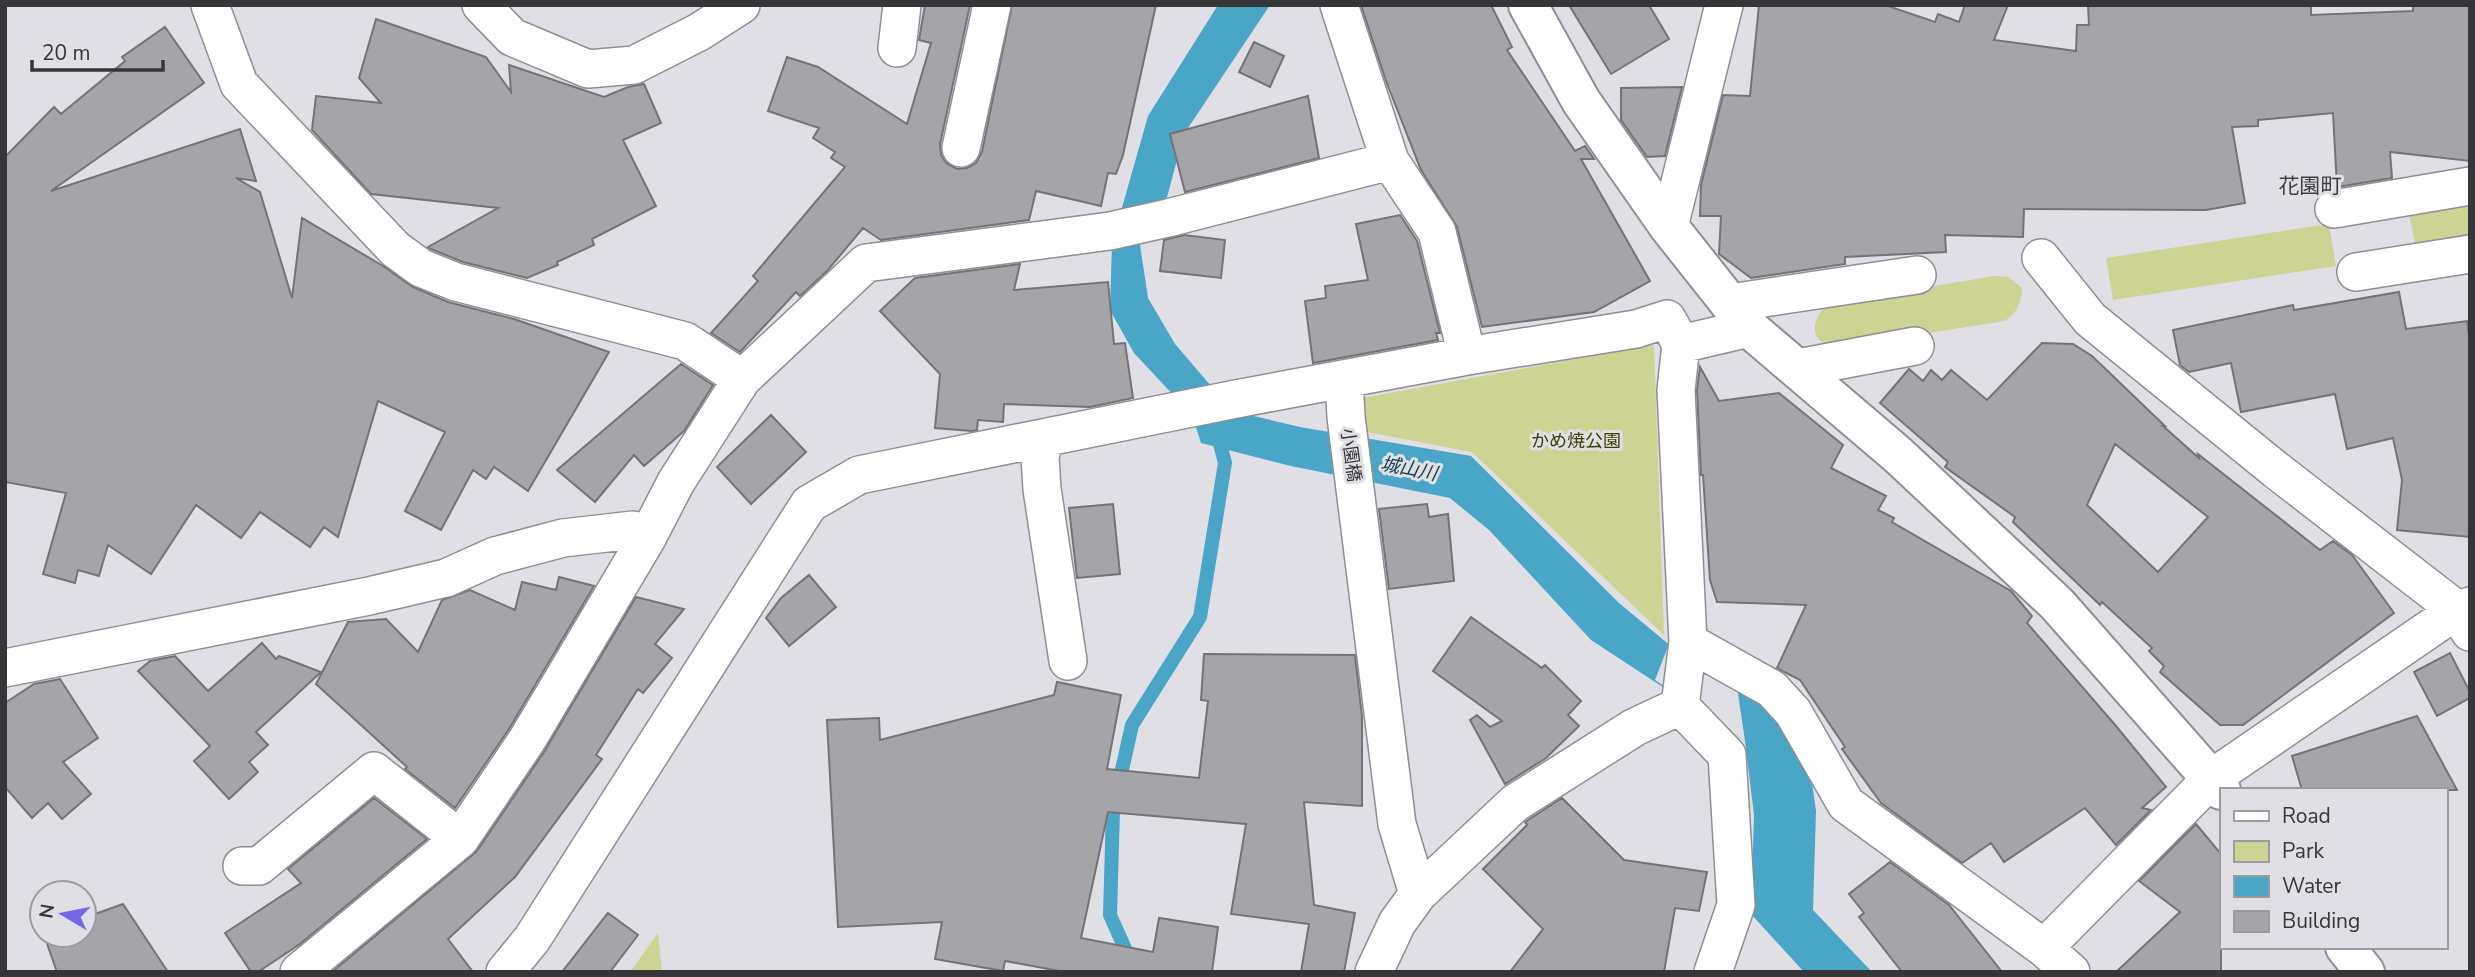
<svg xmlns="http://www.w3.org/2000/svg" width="2475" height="977" viewBox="0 0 2475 977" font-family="'Nunito Sans','Noto Sans JP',sans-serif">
	<rect width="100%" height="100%" fill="#dfdfe5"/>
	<path fill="#cdd392" d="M 2470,199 L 2470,244 L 2417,253 L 2408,209 Z
		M 2329,224 L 2336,266 L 2113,300 L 2106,258 Z
		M 1994,276 L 2009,277 L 2022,288 C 2021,304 2018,311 2005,321 L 1844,346 C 1839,346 1831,346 1826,344 C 1806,335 1817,314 1827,304 Z
		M 1654,345 L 1664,635 L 1472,452 L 1367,432 L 1362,398 Z
		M 658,933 L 662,972 L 630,972 Z"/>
	<path fill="#4aa6c7" d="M 1218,5 L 1270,5 L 1184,134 L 1166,201 L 1140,245 L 1148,298 L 1175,344 L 1211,386 L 1241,413 L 1300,427 L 1471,456 L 1619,603 L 1672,647 L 1785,716 L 1809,762 L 1816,811 L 1813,910 L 1872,972 L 1804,972 L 1751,914 L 1754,815 L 1745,741 L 1591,640 L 1489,530 L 1450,498 L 1291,466 L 1201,443 L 1195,424 L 1177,399 L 1134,353 L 1110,310 L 1112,243 L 1148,116 Z"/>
	<path fill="#dfdfe5" d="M 1670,641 L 1736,680 L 1745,741 L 1655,680 Z"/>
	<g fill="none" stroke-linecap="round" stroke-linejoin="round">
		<path stroke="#4aa6c7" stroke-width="14" d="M 1132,964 L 1110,915 L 1113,810 L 1132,725 L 1200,617 L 1225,463 L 1217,432"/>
	</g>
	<path fill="#a4a4a9" stroke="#737378" stroke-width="2" fill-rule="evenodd" d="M 925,5 L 970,5 L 940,144 L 941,155 L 946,163 L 957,169 L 967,168 L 976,163 L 982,152 L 1012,5 L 1156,5 L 1123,155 L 1116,174 L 1108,173 L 1101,206 L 1036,191 L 1029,220 L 881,240 L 863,228 L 827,271 L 800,296 L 796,292 L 740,352 L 711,333 L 758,281 L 753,276 L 845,167 L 831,158 L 835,152 L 813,138 L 819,128 L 768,111 L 787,57 L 818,67 L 907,124 L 931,43 L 919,40 Z
		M 1361,5 L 1491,5 L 1512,47 L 1507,50 L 1575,151 L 1585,146 L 1594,159 L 1581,159 L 1650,281 L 1594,312 L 1482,327 L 1457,227 L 1421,170 L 1386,81 Z
		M 1569,5 L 1649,5 L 1669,39 L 1611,74 Z
		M 1759,5 L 1885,5 L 1935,22 L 1938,14 L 1959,22 L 1965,5 L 2008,5 L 1994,40 L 2076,51 L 2077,25 L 2089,25 L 2088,5 L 2311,5 L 2311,15 L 2413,11 L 2413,5 L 2470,5 L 2470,161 L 2390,152 L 2392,178 L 2337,187 L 2333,113 L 2258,120 L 2258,126 L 2232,127 L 2245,203 L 2206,210 L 2024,209 L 2023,237 L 1945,235 L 1946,252 L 1845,257 L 1845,264 L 1751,278 L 1719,254 L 1721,216 L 1700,216 L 1701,185 L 1723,95 L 1750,96 Z
		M 376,19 L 486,57 L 511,92 L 509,65 L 604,97 L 628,87 L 644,84 L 661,123 L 623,140 L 656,206 L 592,239 L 594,245 L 557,262 L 558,265 L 527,278 L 463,262 L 431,249 L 428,247 L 498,208 L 371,194 L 312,130 L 316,96 L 381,103 L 359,78 Z
		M 165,27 L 204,83 L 51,191 L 240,129 L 256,181 L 236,178 L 260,192 L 292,298 L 302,218 L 383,266 L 413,287 L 448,302 L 514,319 L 609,352 L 528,491 L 494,467 L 486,479 L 473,470 L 441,530 L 405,511 L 445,432 L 378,401 L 338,537 L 324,527 L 310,547 L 260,512 L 241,538 L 196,505 L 151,574 L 108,545 L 99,576 L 78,570 L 75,583 L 43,574 L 66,493 L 5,482 L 5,157 L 54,107 L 61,114 L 125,61 L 122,57 Z
		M 1254,42 L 1284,56 L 1270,87 L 1239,72 Z
		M 1682,87 L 1665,156 L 1647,157 L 1621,120 L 1621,88 Z
		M 1308,96 L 1319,158 L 1185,192 L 1170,134 Z
		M 1400,215 L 1417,241 L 1440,333 L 1436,333 L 1438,340 L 1313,363 L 1305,301 L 1326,298 L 1325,286 L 1368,280 L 1356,224 Z
		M 1184,235 L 1225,240 L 1221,278 L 1160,271 L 1164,240 Z
		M 1020,264 L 1014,290 L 1108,282 L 1114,344 L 1125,343 L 1133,398 L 1090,407 L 1004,404 L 1003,422 L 978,420 L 977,430 L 972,431 L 935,428 L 940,374 L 880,311 L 915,278 Z
		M 2399,292 L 2406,329 L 2467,321 L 2470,341 L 2470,537 L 2397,530 L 2402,480 L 2393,438 L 2347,449 L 2335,394 L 2241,412 L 2231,363 L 2189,372 L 2180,365 L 2173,330 L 2293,305 L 2294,310 Z
		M 2042,343 L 2073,344 L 2092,356 L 2165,426 L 2163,426 L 2199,458 L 2198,454 L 2320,550 L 2333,541 L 2352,555 L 2394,613 L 2243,725 L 2220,725 L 2160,672 L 2164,666 L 2149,651 L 2152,648 L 2102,602 L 2100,605 L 2013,522 L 2015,517 L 1945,467 L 1948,462 L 1880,403 L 1909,369 L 1923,381 L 1931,370 L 1942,380 L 1951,370 L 1987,400 ZM 2115,444 L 2208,517 L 2158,572 L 2087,505 Z
		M 681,364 L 713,385 L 684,431 L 644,466 L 634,455 L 595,502 L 557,470 Z
		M 1700,367 L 1719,401 L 1779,393 L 1843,445 L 1831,468 L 1886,496 L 1878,510 L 1894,518 L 1892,522 L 2011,591 L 2032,616 L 2027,623 L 2116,726 L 2166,787 L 2142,808 L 2151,810 L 2116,845 L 2085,808 L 2004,862 L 1991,843 L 1962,863 L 1881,803 L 1842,749 L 1845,747 L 1800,680 L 1777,668 L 1806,605 L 1717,602 L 1710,580 L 1703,475 L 1701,475 L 1697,390 Z
		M 771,415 L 806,452 L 751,504 L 717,467 Z
		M 1113,504 L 1120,574 L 1077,578 L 1069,508 Z
		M 1427,504 L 1429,517 L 1448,514 L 1454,581 L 1389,589 L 1379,509 Z
		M 809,575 L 836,607 L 789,646 L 766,618 L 781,598 Z
		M 559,577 L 594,586 L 509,729 L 455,808 L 405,769 L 407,767 L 316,684 L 348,622 L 386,619 L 418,652 L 442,600 L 470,590 L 515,610 L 522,582 L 556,590 Z
		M 636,597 L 684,609 L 655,644 L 672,658 L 643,693 L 638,689 L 596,755 L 602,759 L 515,877 L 448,939 L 473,972 L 332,972 L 477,851 L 544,752 Z
		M 1471,617 L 1542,668 L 1545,665 L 1581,701 L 1568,715 L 1579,726 L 1546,758 L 1505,784 L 1470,720 L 1477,715 L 1490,727 L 1502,721 L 1433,671 Z
		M 262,643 L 276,659 L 279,656 L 321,672 L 256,732 L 268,745 L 249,762 L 258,772 L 229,799 L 194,761 L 210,746 L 138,671 L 150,661 L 175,656 L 208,691 Z
		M 2450,653 L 2470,692 L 2470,698 L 2437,716 L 2414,672 Z
		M 1204,654 L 1355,655 L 1362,717 L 1362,806 L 1304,802 L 1314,905 L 1355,913 L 1344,972 L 1301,972 L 1309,924 L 1231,914 L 1246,824 L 1108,812 L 1081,938 L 1153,952 L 1159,918 L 1218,927 L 1212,972 L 1065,972 L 1005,961 L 1003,971 L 935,959 L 942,922 L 838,927 L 827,720 L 879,718 L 880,740 L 1054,695 L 1057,682 L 1121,695 L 1107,769 L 1199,778 L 1208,701 L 1201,700 Z
		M 60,679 L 98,738 L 63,762 L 91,794 L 62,819 L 48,803 L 32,818 L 5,787 L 5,703 L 34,684 Z
		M 2417,716 L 2457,790 L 2302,790 L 2292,756 Z
		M 374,798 L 427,839 L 300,944 L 258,972 L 251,972 L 225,933 L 301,883 L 288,869 Z
		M 1562,798 L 1624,860 L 1707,872 L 1699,911 L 1675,908 L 1664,972 L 1510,972 L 1543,929 L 1483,869 L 1527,825 L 1525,822 L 1528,820 Z
		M 2196,824 L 2221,854 L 2221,972 L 2116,972 L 2180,912 L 2139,881 Z
		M 1890,862 L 1949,905 L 2002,972 L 1902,972 L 1859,917 L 1864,913 L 1849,894 Z
		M 123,904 L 168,972 L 57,972 L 44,935 L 84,935 L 84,918 Z
		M 608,913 L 638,935 L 610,972 L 562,972 Z"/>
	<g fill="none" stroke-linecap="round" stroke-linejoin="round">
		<g stroke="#8e8e93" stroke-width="40">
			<path id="minor" d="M 210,5 L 239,84 L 395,249 L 421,268 L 456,282 L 685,341 L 742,379
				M 481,5 L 512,37 L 588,69 L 634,65 L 699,32 L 741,5
				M 1339,5 L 1390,161 L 1437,232 L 1467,356
				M 897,48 L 902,5
				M 961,148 L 992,5
				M 2334,209 L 2470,186
				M 1669,227 L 1724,5
				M 2041,258 L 2090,319 L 2276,470 L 2457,610 L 2470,632
				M 2356,272 L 2470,254
				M 1730,303 L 1917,275
				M 1798,368 L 1915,346
				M 1344,379 L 1346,417 L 1397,824 L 1418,894
				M 1044,439 L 1040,457 L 1042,489 L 1068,661
				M 1688,642 L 1772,689 L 1793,712 L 1846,804 L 2044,948 L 2071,972
				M 5,668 L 369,596 L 446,578 L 495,556 L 563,538 L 633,530 L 647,538
				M 1680,706 L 1688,642 L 1676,390 L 1681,344 L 1749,328
				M 1680,706 L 1727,755 L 1736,905 L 1713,972
				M 242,866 L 259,866 L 374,771 L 460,839
				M 2044,948 L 2212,778 L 2457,610 L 2470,606
				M 299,972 L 460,839 L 527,740 L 647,538 L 676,482 L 742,379 L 866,263 L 1110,231 L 1168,218 L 1390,161
				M 505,972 L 532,939 L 809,504 L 859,475 L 1236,399 L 1467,356 L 1636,329 L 1667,319 L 1681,344
				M 1374,972 L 1397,923 L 1418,894 L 1515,803 L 1635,727 L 1680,706"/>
		</g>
		<g stroke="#8e8e93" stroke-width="42">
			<path id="tertiary" d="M 1528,5 L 1581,101 L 1669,227 L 1749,328 L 1898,455 L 2057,604 L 2221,790
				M 2345,947 L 2365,972"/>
		</g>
		<use href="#minor" stroke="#fff" stroke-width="37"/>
		<use href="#tertiary" stroke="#fff" stroke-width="38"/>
	</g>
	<g text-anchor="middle" stroke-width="6" stroke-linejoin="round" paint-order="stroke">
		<g font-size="18" fill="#3b3e00" stroke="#dfdfe5">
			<text x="1576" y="447">かめ焼公園</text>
		</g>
		<g font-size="18" fill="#363638" stroke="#dfdfe5">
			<text transform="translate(1351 455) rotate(82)" y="6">小園橋</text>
		</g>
		<g font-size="19" font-style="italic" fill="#123b4a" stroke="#dfdfe5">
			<text transform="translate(1409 468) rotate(11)" y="7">城山川</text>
		</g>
		<g font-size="21" fill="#3e3e42" stroke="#dfdfe5">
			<text x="2310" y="193">花園町</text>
		</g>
	</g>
	<rect width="2475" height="977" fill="none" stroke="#363638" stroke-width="14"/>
	<rect x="2220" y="788" width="228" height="161" fill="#dfdfe5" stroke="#9b9ba0" stroke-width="2"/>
	<rect x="2234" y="811" width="35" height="10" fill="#ffffff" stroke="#9b9ba0" stroke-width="2"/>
	<text x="2282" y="823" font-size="21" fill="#363638">Road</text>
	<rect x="2234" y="841" width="35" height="21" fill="#cdd392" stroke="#9b9ba0" stroke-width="2"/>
	<text x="2282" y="858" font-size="21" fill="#363638">Park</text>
	<rect x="2234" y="876" width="35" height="21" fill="#4aa6c7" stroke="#9b9ba0" stroke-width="2"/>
	<text x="2282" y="893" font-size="21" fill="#363638">Water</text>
	<rect x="2234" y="911" width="35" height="21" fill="#a4a4a9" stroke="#9b9ba0" stroke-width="2"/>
	<text x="2282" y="928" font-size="21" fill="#363638">Building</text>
	<g transform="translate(63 914) rotate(280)"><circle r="33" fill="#dfdfe5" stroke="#9b9ba0" stroke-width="2"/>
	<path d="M0-5L12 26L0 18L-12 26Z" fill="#7269e4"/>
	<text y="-10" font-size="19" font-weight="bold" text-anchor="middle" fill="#363638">N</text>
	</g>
	<path d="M32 60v10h131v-10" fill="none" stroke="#363638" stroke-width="3.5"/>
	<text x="42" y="60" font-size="21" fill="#363638" stroke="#dfdfe5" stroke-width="5" paint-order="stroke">20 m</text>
</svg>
